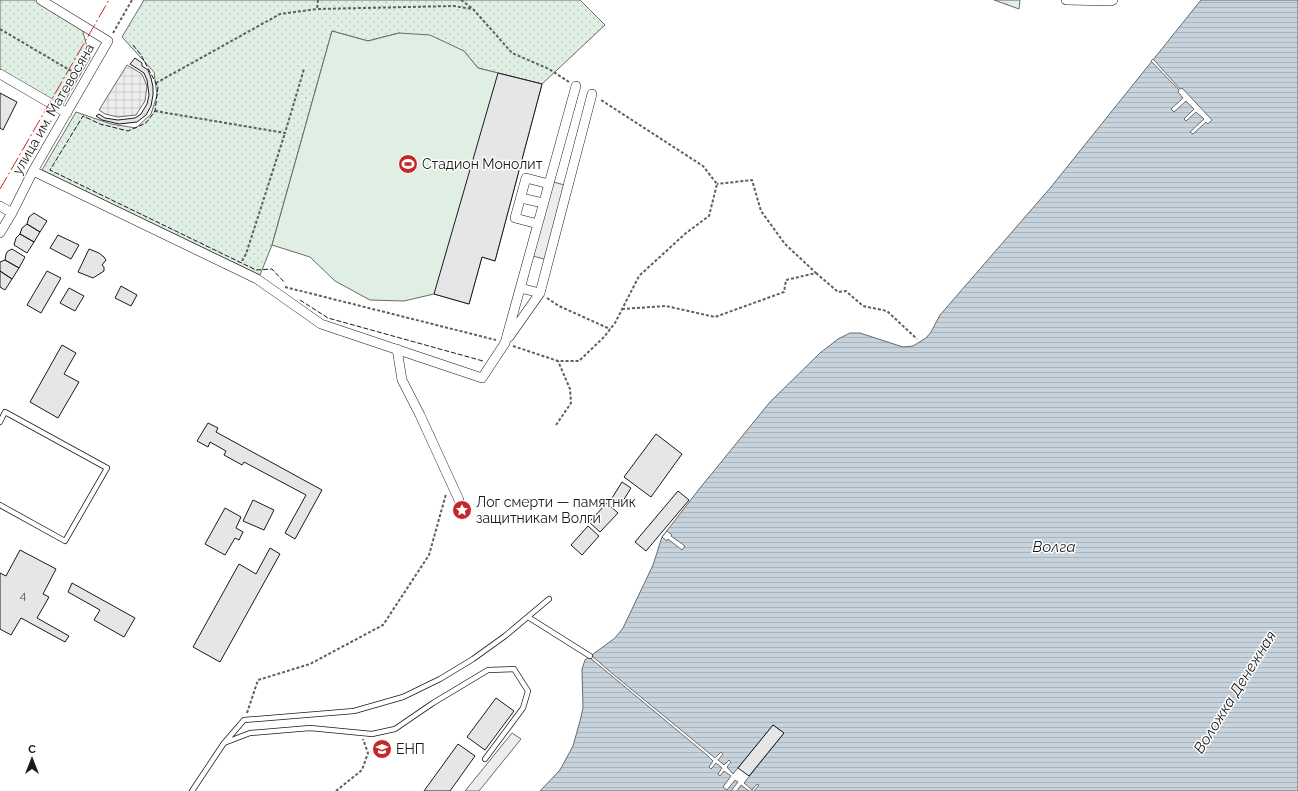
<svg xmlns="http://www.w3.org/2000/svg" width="1298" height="791" viewBox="0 0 1298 791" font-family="Raleway,sans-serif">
	<defs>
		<pattern id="grass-dots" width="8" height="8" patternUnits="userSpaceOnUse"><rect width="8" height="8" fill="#e0efe3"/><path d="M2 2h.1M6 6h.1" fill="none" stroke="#c0ccc2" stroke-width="1.8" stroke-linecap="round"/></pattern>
		<pattern id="forest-crowns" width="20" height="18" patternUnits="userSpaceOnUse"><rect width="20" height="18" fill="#e0efe3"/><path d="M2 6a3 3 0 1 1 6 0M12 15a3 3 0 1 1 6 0" fill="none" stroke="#c0ccc2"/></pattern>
		<pattern id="plaza-grid" width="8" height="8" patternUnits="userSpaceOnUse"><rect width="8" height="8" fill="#ededed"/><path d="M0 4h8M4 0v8" fill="none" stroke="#cbcbcb"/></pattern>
		<pattern id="water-rules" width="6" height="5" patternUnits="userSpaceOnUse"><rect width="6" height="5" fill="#c6d2dc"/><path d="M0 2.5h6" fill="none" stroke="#aab4bc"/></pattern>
	</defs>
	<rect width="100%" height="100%" fill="#fff"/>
	<path fill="url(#grass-dots)" stroke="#6a6a6a" d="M 0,0 L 36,0 L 82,28 L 90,58 L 62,106 L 0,70 Z
		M 144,0 L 580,0 L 605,25 L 542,84 L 478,68 L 464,51 L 399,33 L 368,41 L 332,31 L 272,245 L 260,275 L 42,170 L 76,112 L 111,124 L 136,128 L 151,114 L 157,95 L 154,72 L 122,37 Z"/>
	<path fill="url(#forest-crowns)" stroke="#6a6a6a" d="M 994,0 L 1020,0 L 1019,9 Z"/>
	<path fill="#e0efe3" stroke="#6a6a6a" d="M 332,31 L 368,41 L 399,33 L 430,35 L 464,51 L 478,68 L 542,84 L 495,261 L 482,257 L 469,304 L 434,294 L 404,301 L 370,300 L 335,281 L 310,257 L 272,245 Z"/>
	<path fill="#ededed" stroke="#6a6a6a" d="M 550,181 L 568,186 L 548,260 L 529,255 Z
		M 512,733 L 521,739 L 479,791 L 465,791 Z"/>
	<path fill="url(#plaza-grid)" stroke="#6a6a6a" d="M 127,65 L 142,74 L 147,86 L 145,101 L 136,115 L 118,117 L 105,114 L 99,110 Z"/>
	<path fill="url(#water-rules)" stroke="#6a6a6a" d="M 1201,0 L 1298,0 L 1298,791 L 540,791 L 560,770 L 573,746 L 580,721 L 583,708 L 582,669 L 585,660 L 615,638 L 623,628 L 653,565 L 662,537 L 700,488 L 770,402 L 820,353 L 838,339 L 850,333 L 860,333 L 903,347 L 913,346 L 926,338 L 931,332 L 940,315 L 1051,187 Z"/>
	<path fill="#fff" stroke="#6a6a6a" d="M 1153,59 L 1180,89 L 1182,88 L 1212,120 L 1208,124 L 1206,122 L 1193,134 L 1190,132 L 1204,119 L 1196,112 L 1186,121 L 1184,119 L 1194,109 L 1186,101 L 1174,112 L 1171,109 L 1183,98 L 1178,92 L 1179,90 L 1151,61 Z
		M 667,531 L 672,535 L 671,536 L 685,546 L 682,550 L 668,539 L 667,541 L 662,537 Z
		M 591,655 L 608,670 L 715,758 L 721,752 L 723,754 L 718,760 L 724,765 L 729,760 L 731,762 L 727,767 L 733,774 L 773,725 L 784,733 L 744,783 L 752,790 L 757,784 L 759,785 L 754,791 L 749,791 L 741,785 L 737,791 L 731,791 L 738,782 L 735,780 L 727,790 L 723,787 L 731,776 L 724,771 L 720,776 L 718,774 L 722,768 L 716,763 L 711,769 L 709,767 L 713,761 L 707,755 L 589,657 Z"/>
	<path fill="#e6e6e6" stroke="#1a1a1a" d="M 135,58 L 142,63 L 142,66 L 148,70 L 151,78 L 153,87 L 153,95 L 151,106 L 146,115 L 137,122 L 119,124 L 102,120 L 96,116 L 99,114 L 105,118 L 118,120 L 135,118 L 141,114 L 147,104 L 149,95 L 147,80 L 144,73 L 130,64 Z
		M 498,73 L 542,84 L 495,261 L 482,257 L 469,304 L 434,294 Z
		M 0,93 L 17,102 L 3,130 L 0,128 Z
		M 34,213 L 47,221 L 40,232 L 27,224 L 29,217 Z
		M 27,224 L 40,232 L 34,242 L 20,234 L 22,228 Z
		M 20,234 L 34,242 L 27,253 L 14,245 L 16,238 Z
		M 58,235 L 79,245 L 71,259 L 50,248 Z
		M 12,249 L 25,257 L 19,268 L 5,260 L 6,254 L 8,251 Z
		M 89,249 L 99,253 L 104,257 L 106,260 L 102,265 L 104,267 L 104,271 L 93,278 L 78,272 Z
		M 5,260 L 19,268 L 12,279 L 0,271 L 0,262 Z
		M 0,271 L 12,279 L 5,290 L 0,287 Z
		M 47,271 L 61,278 L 41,313 L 27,305 Z
		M 121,286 L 137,295 L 131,306 L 115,298 Z
		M 69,288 L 84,296 L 75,311 L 60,303 Z
		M 62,345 L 76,353 L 64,374 L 79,382 L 58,418 L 30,402 Z
		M 208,423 L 218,428 L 216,432 L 322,490 L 295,539 L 285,533 L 306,495 L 244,462 L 242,465 L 224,455 L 226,451 L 210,442 L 208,447 L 197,441 Z
		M 656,434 L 682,454 L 651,497 L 624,477 Z
		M 622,482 L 631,488 L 621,504 L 612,498 Z
		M 678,491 L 689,500 L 646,551 L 635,542 Z
		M 253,500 L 274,510 L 264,530 L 243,521 Z
		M 607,503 L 618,513 L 600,532 L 589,522 Z
		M 225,508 L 241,517 L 236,528 L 243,532 L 239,540 L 235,538 L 225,555 L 205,544 Z
		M 588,526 L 599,536 L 582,555 L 571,545 Z
		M 270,548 L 280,554 L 220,662 L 193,647 L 239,564 L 256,574 Z
		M 20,550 L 56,569 L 43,594 L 49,597 L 37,618 L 69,636 L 65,642 L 21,618 L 11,635 L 0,629 L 0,573 L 6,576 Z
		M 72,583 L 135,618 L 124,637 L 94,620 L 100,610 L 68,592 Z
		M 496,698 L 514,711 L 485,750 L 467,737 Z
		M 773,725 L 784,733 L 749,776 L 738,768 Z
		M 458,744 L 475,756 L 450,791 L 424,791 Z"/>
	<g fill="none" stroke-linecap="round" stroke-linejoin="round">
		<g stroke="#1a1a1a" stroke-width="6">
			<path id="service" d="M 0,422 L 5,412 L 107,468 L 65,541 L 0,505
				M 528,617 L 590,656
				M 225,742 L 244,720 L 354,711 L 403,697 L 440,679 L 473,659 L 505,636 L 549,599
				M 192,791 L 224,743 L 250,733 L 310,728 L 372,734 L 395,729 L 433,703 L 488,670 L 514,669 L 528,691 L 523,708 L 485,759"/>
		</g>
		<g stroke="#1a1a1a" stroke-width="10">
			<path id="minor" d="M 1066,0 L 1111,1 L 1113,0
				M 0,74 L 67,113
				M 33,171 L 257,279 L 321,324 L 482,378 L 505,343 L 576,86
				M 521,198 L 543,203
				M 0,206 L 12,213
				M 538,224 L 515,218 L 526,178 L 549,184
				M 0,233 L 12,213 L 33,171 L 108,41 L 41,0
				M 520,288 L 540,293
				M 509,337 L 540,293 L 592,94
				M 397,349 L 402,380 L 420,415 L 459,500"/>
		</g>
		<path stroke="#5f5f5f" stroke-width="2" stroke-dasharray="3 2" stroke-linecap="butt" d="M 318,0 L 317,9 L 454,6 L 472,9
			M 461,0 L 473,9 L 512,53 L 549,69 L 569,82
			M 0,29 L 78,75
			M 113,33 L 132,0
			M 156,83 L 280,14 L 317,9
			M 155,111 L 285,133 L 304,69
			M 242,261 L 246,254 L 285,133
			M 816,273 L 838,292 L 846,291 L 863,306 L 887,311 L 917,339
			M 285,287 L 496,340
			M 547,298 L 559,306 L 610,329
			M 622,309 L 666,306 L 715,317 L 784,292 L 786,280 L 816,273 L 785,244 L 761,211 L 752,180 L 717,184
			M 513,346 L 558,361 L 579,361 L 604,337 L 615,323 L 639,276 L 686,233 L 709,216 L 717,184 L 703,166 L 601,100
			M 556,425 L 571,403 L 570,389 L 558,361
			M 247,713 L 258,680 L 310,664 L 383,625 L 429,555 L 446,494
			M 336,791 L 362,770 L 368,753 L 363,739"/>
		<use href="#service" stroke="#fff" stroke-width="4.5"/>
		<use href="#minor" stroke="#fff" stroke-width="9"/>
		<path stroke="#1a1a1a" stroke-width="1" stroke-dasharray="5 2" stroke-linecap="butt" d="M 133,45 L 141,55 L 158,87 L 155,111 L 146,123 L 128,131 L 100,124 L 83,116 L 50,170 L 256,270 L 272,269 L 285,283
			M 300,300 L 328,318 L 483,361"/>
		<path stroke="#c62828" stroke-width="1" stroke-dasharray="14 3 2 3" stroke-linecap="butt" d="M 0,189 L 109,0"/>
	</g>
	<defs>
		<g id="stadium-disc" transform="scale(1)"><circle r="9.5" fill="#c62828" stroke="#fff"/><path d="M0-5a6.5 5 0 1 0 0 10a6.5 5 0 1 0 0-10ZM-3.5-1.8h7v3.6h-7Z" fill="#fff"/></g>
		<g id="sight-disc" transform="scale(1)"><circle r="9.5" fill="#c62828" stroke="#fff"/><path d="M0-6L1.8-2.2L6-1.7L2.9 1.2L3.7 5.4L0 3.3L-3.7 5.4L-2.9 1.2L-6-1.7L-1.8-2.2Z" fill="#fff"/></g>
		<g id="school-disc" transform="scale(1)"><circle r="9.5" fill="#c62828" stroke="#fff"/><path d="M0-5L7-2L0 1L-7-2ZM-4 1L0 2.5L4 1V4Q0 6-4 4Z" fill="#fff"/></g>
	</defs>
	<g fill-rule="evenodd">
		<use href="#stadium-disc" x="408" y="164"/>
		<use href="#sight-disc" x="462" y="510"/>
		<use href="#school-disc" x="382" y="749"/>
	</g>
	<g text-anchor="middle" stroke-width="3" stroke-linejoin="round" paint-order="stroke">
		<g font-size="12" fill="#4d4d4d">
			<text x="23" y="599">4</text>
		</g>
		<g font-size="14" fill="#1a1a1a" stroke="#fff">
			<text transform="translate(53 109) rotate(-60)" y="5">улица им. Матевосяна</text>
		</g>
		<g font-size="14" fill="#1a1a1a" stroke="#fff" text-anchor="start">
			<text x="422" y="169">Стадион Монолит</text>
			<text x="476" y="507">Лог смерти — памятник<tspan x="476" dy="16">защитникам Волги</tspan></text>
			<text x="396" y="754">ЕНП</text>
		</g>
		<g font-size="15" font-style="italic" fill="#1a1a1a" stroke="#fff">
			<text x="1054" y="552">Волга</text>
			<text transform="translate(1235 692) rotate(-58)" y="5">Воложка Денежная</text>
		</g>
	</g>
	<g transform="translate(32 759)" stroke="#ffffff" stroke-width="3" paint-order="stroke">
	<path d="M0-3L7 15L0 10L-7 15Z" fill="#1a1a1a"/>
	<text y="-6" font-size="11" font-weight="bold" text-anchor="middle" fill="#1a1a1a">С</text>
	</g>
</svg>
